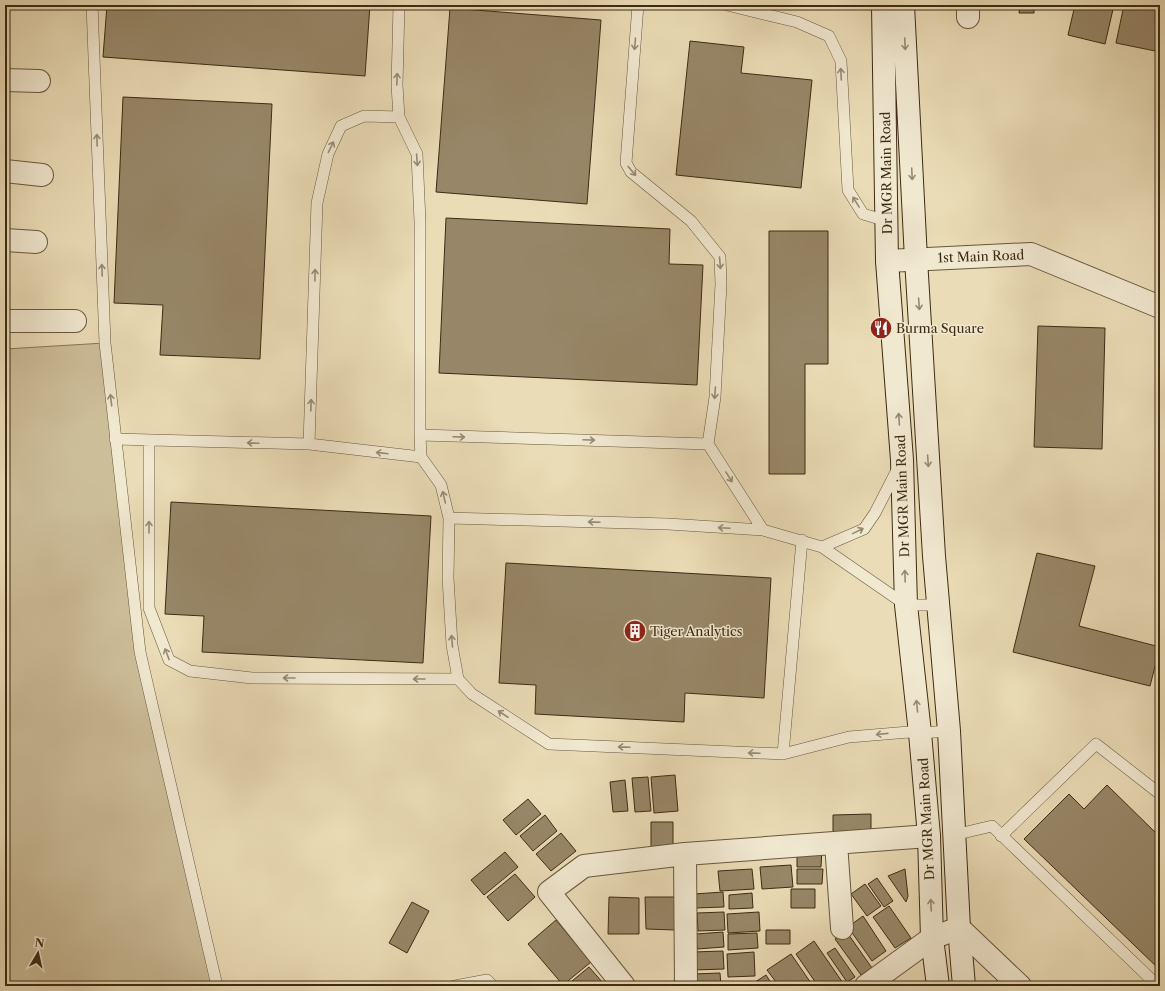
<svg xmlns="http://www.w3.org/2000/svg" width="1165" height="991" viewBox="0 0 1165 991" font-family="'Libre Caslon Text',serif">
	<rect width="100%" height="100%" fill="#eadcb6"/>
	<filter id="stains"><feTurbulence type="fractalNoise" baseFrequency=".005" numOctaves="4"/><feColorMatrix values="0 0 0 0 .2 0 0 0 0 .09 0 0 0 0 .02 0 0 0 .5 -.17"/></filter>
	<radialGradient id="worn" r=".72"><stop offset=".6" stop-color="#630" stop-opacity="0"/><stop offset="1" stop-color="#630" stop-opacity=".3"/></radialGradient>
	<path fill="#cdbe9a" stroke="#857456" d="M 105,343 L 140,652 L 217,986 L 5,986 L 5,349 Z"/>
	<path fill="#978768" stroke="#3d2b13" d="M 107,5 L 370,5 L 365,76 L 103,57 Z
		M 1020,5 L 1034,5 L 1034,13 L 1019,13 Z
		M 1075,5 L 1114,5 L 1105,44 L 1068,35 Z
		M 1124,5 L 1160,5 L 1160,52 L 1116,43 Z
		M 450,8 L 601,20 L 587,204 L 436,192 Z
		M 690,41 L 744,47 L 741,73 L 812,80 L 801,188 L 676,175 Z
		M 123,97 L 272,104 L 260,359 L 160,355 L 163,305 L 114,303 Z
		M 446,218 L 670,229 L 669,264 L 703,265 L 697,385 L 439,373 Z
		M 769,231 L 828,231 L 828,364 L 805,364 L 805,474 L 769,474 Z
		M 1038,326 L 1105,328 L 1102,449 L 1034,447 Z
		M 171,502 L 431,516 L 423,663 L 202,652 L 204,616 L 165,614 Z
		M 1037,553 L 1095,566 L 1079,626 L 1160,647 L 1150,686 L 1013,652 Z
		M 506,563 L 771,578 L 764,698 L 685,693 L 684,722 L 535,714 L 536,685 L 499,683 Z
		M 675,775 L 678,811 L 654,813 L 651,777 Z
		M 648,777 L 651,811 L 635,812 L 632,778 Z
		M 625,780 L 628,811 L 613,812 L 610,782 Z
		M 1107,785 L 1160,837 L 1160,970 L 1024,839 L 1069,794 L 1084,809 Z
		M 528,799 L 541,814 L 516,835 L 503,820 Z
		M 871,814 L 871,835 L 833,836 L 833,815 Z
		M 545,815 L 557,831 L 533,851 L 520,836 Z
		M 651,822 L 673,822 L 673,853 L 651,853 Z
		M 561,833 L 576,851 L 551,871 L 536,854 Z
		M 797,848 L 822,848 L 821,867 L 797,867 Z
		M 505,852 L 518,867 L 484,895 L 471,880 Z
		M 791,865 L 793,887 L 762,889 L 760,867 Z
		M 752,869 L 754,889 L 720,891 L 718,871 Z
		M 797,869 L 823,869 L 822,884 L 797,884 Z
		M 905,869 L 908,896 L 906,902 L 888,876 Z
		M 515,874 L 535,897 L 508,921 L 487,897 Z
		M 877,878 L 893,901 L 884,907 L 868,884 Z
		M 865,884 L 881,906 L 867,916 L 851,894 Z
		M 791,889 L 815,889 L 815,908 L 791,908 Z
		M 723,892 L 724,907 L 695,908 L 694,894 Z
		M 752,893 L 753,908 L 729,909 L 729,895 Z
		M 609,897 L 639,898 L 639,934 L 608,934 Z
		M 645,897 L 677,897 L 676,930 L 646,929 Z
		M 412,902 L 429,911 L 407,953 L 389,943 Z
		M 889,906 L 911,938 L 895,948 L 873,917 Z
		M 724,912 L 725,930 L 698,931 L 697,913 Z
		M 759,912 L 760,931 L 728,933 L 727,914 Z
		M 863,916 L 886,951 L 872,961 L 848,927 Z
		M 556,920 L 591,962 L 563,985 L 528,944 Z
		M 766,930 L 790,930 L 790,944 L 766,944 Z
		M 846,931 L 872,968 L 861,975 L 835,939 Z
		M 723,932 L 724,947 L 697,949 L 696,934 Z
		M 757,933 L 758,948 L 728,950 L 728,934 Z
		M 814,941 L 845,986 L 818,986 L 796,954 Z
		M 835,948 L 855,977 L 847,982 L 827,953 Z
		M 723,951 L 724,969 L 694,970 L 693,952 Z
		M 754,952 L 755,976 L 728,977 L 727,954 Z
		M 791,954 L 813,986 L 779,986 L 767,970 Z
		M 589,967 L 604,984 L 602,986 L 566,986 Z
		M 720,973 L 721,986 L 694,986 L 693,974 Z
		M 766,975 L 773,986 L 749,986 Z"/>
	<g fill="none" stroke-linecap="round" stroke-linejoin="round">
		<g stroke="#68573c" stroke-width="12">
			<path id="service" d="M 92,5 L 105,343 L 140,652 L 217,986
				M 638,5 L 626,163 L 631,172 L 691,221 L 720,257 L 721,284 L 715,397 L 708,444 L 763,530
				M 727,5 L 797,22 L 829,36 L 841,61 L 848,190 L 863,214 L 887,221
				M 399,117 L 397,85 L 399,5
				M 420,435 L 708,444
				M 115,439 L 309,444 L 421,457
				M 149,440 L 149,608 L 169,660 L 190,671 L 252,678 L 458,679
				M 309,444 L 317,203 L 328,154 L 341,126 L 364,116 L 399,117 L 417,154 L 420,222 L 420,435 L 421,457 L 441,485 L 449,518 L 448,578 L 452,645 L 458,679 L 472,694 L 549,744 L 783,754 L 849,737 L 909,732 L 920,733 L 949,731
				M 449,518 L 668,524 L 763,530 L 822,547 L 906,605 L 938,605
				M 822,547 L 864,529 L 875,513 L 898,468
				M 783,754 L 802,540
				M 954,835 L 992,826 L 1158,986
				M 1001,836 L 1096,744 L 1160,794
				M 455,986 L 487,980 L 493,986"/>
		</g>
		<g stroke="#68573c" stroke-width="24">
			<path id="minor" d="M 968,5 L 968,17
				M 5,80 L 39,81
				M 5,171 L 42,175
				M 5,240 L 36,242
				M 887,261 L 1031,254 L 1160,307
				M 5,321 L 75,321
				M 836,843 L 842,928
				M 685,854 L 686,986
				M 624,986 L 549,892 L 584,866 L 685,854 L 929,836
				M 866,986 L 932,938 L 959,928 L 1020,986"/>
		</g>
		<g stroke="#3d2b13" stroke-width="24">
			<path id="secondary" d="M 883,5 L 887,261 L 902,460 L 906,605 L 920,733 L 929,836 L 932,938 L 938,986
				M 903,5 L 916,259 L 934,556 L 949,731 L 959,928 L 964,986"/>
		</g>
		<use href="#service" stroke="#f1e8d0" stroke-width="11"/>
		<use href="#minor" stroke="#f1e8d0" stroke-width="22"/>
		<use href="#secondary" stroke="#f1e8d0" stroke-width="22"/>
	</g>
	<defs><path id="oneway-shaft" d="M-6 0H5M1.5-3L5.5 0L1.5 3" fill="none" stroke-width="1.6" stroke-linecap="round" stroke-linejoin="round"/></defs>
	<g stroke="#978a72">
		<use href="#oneway-shaft" transform="translate(635 44) rotate(95)"/>
		<use href="#oneway-shaft" transform="translate(905 44) rotate(87)"/>
		<use href="#oneway-shaft" transform="translate(841 74) rotate(-93)"/>
		<use href="#oneway-shaft" transform="translate(397 79) rotate(-88)"/>
		<use href="#oneway-shaft" transform="translate(97 140) rotate(-92)"/>
		<use href="#oneway-shaft" transform="translate(331 147) rotate(-64)"/>
		<use href="#oneway-shaft" transform="translate(417 160) rotate(86)"/>
		<use href="#oneway-shaft" transform="translate(632 171) rotate(50)"/>
		<use href="#oneway-shaft" transform="translate(912 174) rotate(87)"/>
		<use href="#oneway-shaft" transform="translate(856 202) rotate(-122)"/>
		<use href="#oneway-shaft" transform="translate(720 263) rotate(85)"/>
		<use href="#oneway-shaft" transform="translate(102 270) rotate(-92)"/>
		<use href="#oneway-shaft" transform="translate(315 275) rotate(-89)"/>
		<use href="#oneway-shaft" transform="translate(919 304) rotate(86)"/>
		<use href="#oneway-shaft" transform="translate(715 393) rotate(94)"/>
		<use href="#oneway-shaft" transform="translate(111 400) rotate(-97)"/>
		<use href="#oneway-shaft" transform="translate(311 405) rotate(-88)"/>
		<use href="#oneway-shaft" transform="translate(899 419) rotate(-94)"/>
		<use href="#oneway-shaft" transform="translate(459 437) rotate(2)"/>
		<use href="#oneway-shaft" transform="translate(589 440) rotate(2)"/>
		<use href="#oneway-shaft" transform="translate(253 443) rotate(-178)"/>
		<use href="#oneway-shaft" transform="translate(382 453) rotate(-173)"/>
		<use href="#oneway-shaft" transform="translate(928 461) rotate(86)"/>
		<use href="#oneway-shaft" transform="translate(729 477) rotate(58)"/>
		<use href="#oneway-shaft" transform="translate(444 497) rotate(-103)"/>
		<use href="#oneway-shaft" transform="translate(594 522) rotate(-178)"/>
		<use href="#oneway-shaft" transform="translate(149 527) rotate(-90)"/>
		<use href="#oneway-shaft" transform="translate(724 528) rotate(-177)"/>
		<use href="#oneway-shaft" transform="translate(858 531) rotate(-26)"/>
		<use href="#oneway-shaft" transform="translate(905 576) rotate(-92)"/>
		<use href="#oneway-shaft" transform="translate(452 641) rotate(-95)"/>
		<use href="#oneway-shaft" transform="translate(167 654) rotate(-111)"/>
		<use href="#oneway-shaft" transform="translate(289 678) rotate(-180)"/>
		<use href="#oneway-shaft" transform="translate(419 679) rotate(-180)"/>
		<use href="#oneway-shaft" transform="translate(917 706) rotate(-96)"/>
		<use href="#oneway-shaft" transform="translate(503 714) rotate(-147)"/>
		<use href="#oneway-shaft" transform="translate(882 734) rotate(174)"/>
		<use href="#oneway-shaft" transform="translate(624 747) rotate(-178)"/>
		<use href="#oneway-shaft" transform="translate(754 753) rotate(-178)"/>
		<use href="#oneway-shaft" transform="translate(931 905) rotate(-93)"/>
	</g>
	<defs>
		<g id="restaurant-disc" transform="scale(1.15)"><circle r="9.5" fill="#8f2418" stroke="#f1e8d0"/><path d="M-5-6h1v4h1v-4h1v4h1v-4h1v5L-1.5 .5V6h-2V.5L-5-1ZM5-6V6H3V1.5H1.5Q1.5-4 5-6Z" fill="#fff"/></g>
		<g id="building-disc" transform="scale(1.15)"><circle r="9.5" fill="#8f2418" stroke="#f1e8d0"/><path d="M-4-6H4V6H1V3H-1V6H-4ZM-2.5-4.3h1.7v1.8h-1.7ZM.8-4.3h1.7v1.8H.8ZM-2.5-1h1.7V.8h-1.7ZM.8-1h1.7V.8H.8Z" fill="#fff"/></g>
	</defs>
	<g fill-rule="evenodd">
		<use href="#restaurant-disc" x="881" y="328"/>
		<use href="#building-disc" x="635" y="631"/>
	</g>
	<g text-anchor="middle" stroke-width="3" stroke-linejoin="round" paint-order="stroke">
		<g font-size="13" fill="#3d2b13" stroke="#f1e8d0">
			<text transform="translate(886 173) rotate(-91)" y="5">Dr MGR Main Road</text>
			<text transform="translate(981 256) rotate(-2)" y="5">1st Main Road</text>
			<text transform="translate(902 496) rotate(-92)" y="5">Dr MGR Main Road</text>
			<text transform="translate(926 819) rotate(-93)" y="5">Dr MGR Main Road</text>
		</g>
		<g font-size="13" fill="#3d2b13" stroke="#f1e8d0" text-anchor="start">
			<text x="896" y="333">Burma Square</text>
			<text x="650" y="636">Tiger Analytics</text>
		</g>
	</g>
	<rect width="1165" height="991" fill="none" stroke="#eadcb6" stroke-width="20"/>
	<rect x="6" y="6" width="1153" height="979" fill="none" stroke="#3d2b13" stroke-width="2"/>
	<rect x="10" y="10" width="1145" height="971" fill="none" stroke="#3d2b13"/>
	<g transform="translate(38 953) rotate(9)" stroke="#f1e8d0" stroke-width="3" paint-order="stroke">
	<path d="M0-3L7 15L0 10L-7 15Z" fill="#3d2b13"/>
	<text y="-6" font-size="11" font-weight="bold" text-anchor="middle" fill="#3d2b13">N</text>
	</g>
	<rect width="100%" height="100%" filter="url(#stains)"/>
	<rect width="100%" height="100%" fill="url(#worn)"/>
</svg>
